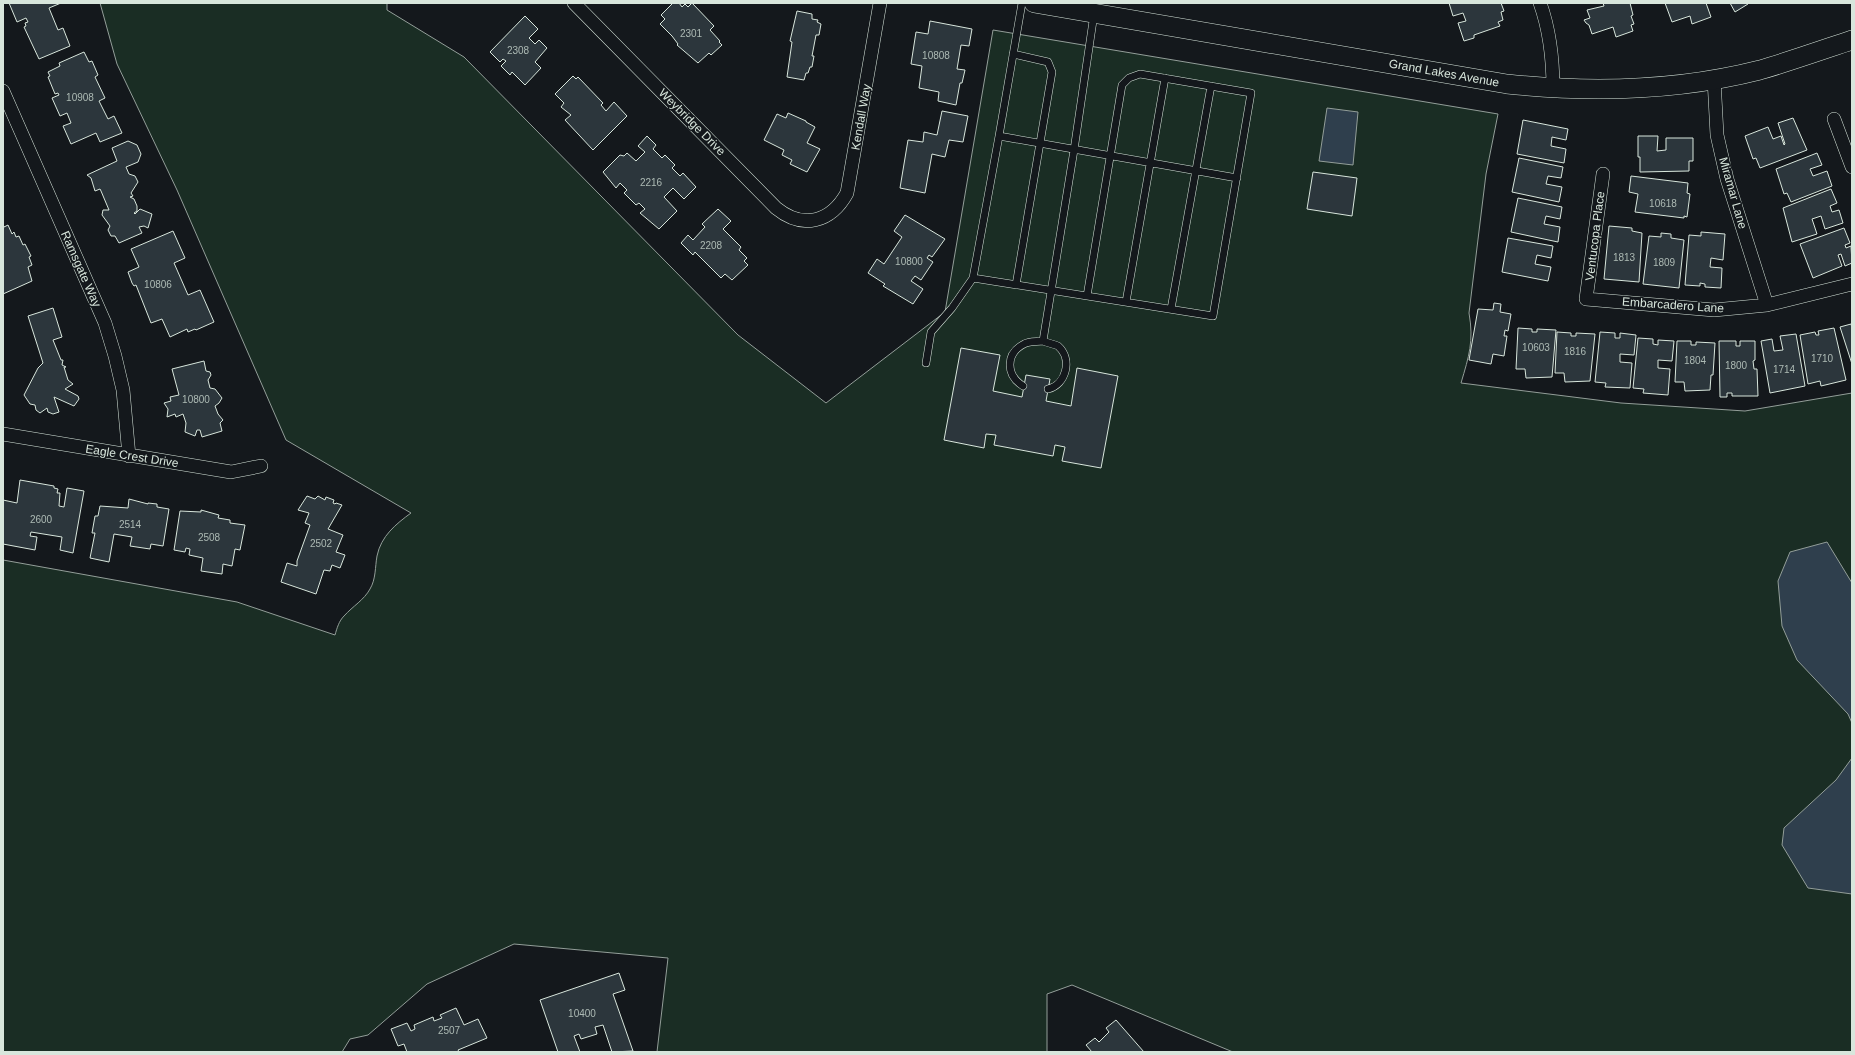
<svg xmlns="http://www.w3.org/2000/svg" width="1855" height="1055" viewBox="0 0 1855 1055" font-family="Helvetica,sans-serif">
	<rect width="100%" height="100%" fill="#14181c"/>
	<path fill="#1a2d24" stroke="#939e99" d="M 100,3 L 387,3 L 387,10 L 464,57 L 738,335 L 826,403 L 945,312 L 993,30 L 1498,114 L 1486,174 L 1469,313 C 1474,341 1469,356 1461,383 L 1621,403 L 1745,411 L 1852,393 L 1852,1052 L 1233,1052 L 1072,985 L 1047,994 L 1047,1052 L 657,1052 L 668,958 L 514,944 L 427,984 L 368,1035 L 350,1039 L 342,1052 L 3,1052 L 3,560 L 237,602 L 335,635 C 337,628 339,621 344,616 C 353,606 364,600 370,589 C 376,579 375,567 377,556 C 381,536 396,524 411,513 L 286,440 L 177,190 L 117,64 Z"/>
	<path fill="#2f3f4d" stroke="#939e99" d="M 1327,108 L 1358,112 L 1353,165 L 1319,161 Z
		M 1827,542 L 1852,583 L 1852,723 L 1848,714 L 1797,660 L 1782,626 L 1778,581 L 1790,552 Z
		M 1852,758 L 1852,894 L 1808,888 L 1782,845 L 1784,828 L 1836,780 Z"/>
	<path fill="#2c363c" stroke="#d8e6dc" d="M 9,3 L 61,3 L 49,8 L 58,30 L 63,28 L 70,46 L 39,59 L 24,27 L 26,26 L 25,23 L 28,22 L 26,18 L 17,22 Z
		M 673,3 L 679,3 L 682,7 L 685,4 L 688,7 L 692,3 L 714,26 L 710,30 L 720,41 L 719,42 L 722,45 L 711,55 L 709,53 L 698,63 L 677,45 L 678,44 L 672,36 L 660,24 L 665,19 L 661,15 Z
		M 1449,3 L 1501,3 L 1504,11 L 1501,12 L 1503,20 L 1498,22 L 1500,26 L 1474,35 L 1474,38 L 1464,41 L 1458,23 L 1466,21 L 1463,13 L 1453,16 Z
		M 1603,3 L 1630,3 L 1633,15 L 1631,16 L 1634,24 L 1631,25 L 1633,31 L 1616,37 L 1613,27 L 1592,34 L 1589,25 L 1586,23 L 1584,20 L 1590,18 L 1587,10 L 1604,6 Z
		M 1665,3 L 1706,3 L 1711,17 L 1692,24 L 1690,16 L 1672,22 Z
		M 1730,3 L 1748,3 L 1748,4 L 1735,12 Z
		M 797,11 L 812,14 L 812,19 L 818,20 L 817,22 L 821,24 L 819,35 L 816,35 L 812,56 L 814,56 L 812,67 L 810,67 L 808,73 L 806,73 L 804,80 L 787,77 L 792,42 L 790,41 Z
		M 525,16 L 538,29 L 529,38 L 535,44 L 539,40 L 547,48 L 535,62 L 541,68 L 525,85 L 512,72 L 510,75 L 501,66 L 506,61 L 503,59 L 500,62 L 490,52 Z
		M 930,21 L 972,29 L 969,46 L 961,45 L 957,69 L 965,70 L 962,83 L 960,83 L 956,105 L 938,101 L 939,92 L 919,88 L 922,66 L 911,64 L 916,32 L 928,34 Z
		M 84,52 L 89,62 L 92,61 L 98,75 L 95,77 L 105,98 L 99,101 L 108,119 L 114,116 L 122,133 L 100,142 L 96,133 L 71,144 L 63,126 L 71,123 L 67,113 L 60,116 L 52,98 L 59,95 L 58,93 L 55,94 L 48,77 L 50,76 L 48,72 L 60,66 L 59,63 Z
		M 573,76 L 576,79 L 578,77 L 603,103 L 601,105 L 606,111 L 614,102 L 627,116 L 593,150 L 565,120 L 571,115 L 561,107 L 564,103 L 555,94 Z
		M 942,111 L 968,116 L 963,142 L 949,140 L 945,157 L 932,154 L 925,193 L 900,188 L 908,140 L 923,142 L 924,132 L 937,135 Z
		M 788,113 L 806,121 L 806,122 L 815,127 L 807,143 L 820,149 L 807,172 L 790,164 L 792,160 L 782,155 L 784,150 L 764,140 L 777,114 L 786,118 Z
		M 1793,118 L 1807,150 L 1760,168 L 1756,158 L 1753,159 L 1745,136 L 1768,127 L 1773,139 L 1781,136 L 1784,145 L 1785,144 L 1778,123 Z
		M 1523,120 L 1568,129 L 1566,140 L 1552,137 L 1551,146 L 1566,149 L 1564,163 L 1517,154 Z
		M 647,136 L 656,145 L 653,149 L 662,158 L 665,155 L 675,165 L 672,168 L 680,176 L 683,173 L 696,187 L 684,199 L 673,188 L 664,197 L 677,211 L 659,229 L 640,213 L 645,209 L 639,203 L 636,205 L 624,193 L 627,190 L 620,183 L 616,188 L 603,172 L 620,155 L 624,156 L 627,153 L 636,161 L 645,152 L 638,146 Z
		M 1638,136 L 1658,136 L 1657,151 L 1666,150 L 1666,138 L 1693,138 L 1693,161 L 1689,161 L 1689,171 L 1640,172 L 1640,157 L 1638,157 Z
		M 128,141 L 137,145 L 141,154 L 138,162 L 126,167 L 129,174 L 135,176 L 138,182 L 131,193 L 133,196 L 130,197 L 134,199 L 137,206 L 137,211 L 134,213 L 135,214 L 140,209 L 152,214 L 148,228 L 144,226 L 139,227 L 142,233 L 119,243 L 115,236 L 111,236 L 108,230 L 110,226 L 102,215 L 103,210 L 109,210 L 101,191 L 100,189 L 95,191 L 91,178 L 87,175 L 117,161 L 112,148 Z
		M 1817,153 L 1822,165 L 1810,169 L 1813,176 L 1827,171 L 1832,186 L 1791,202 L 1787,193 L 1784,194 L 1776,169 Z
		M 1519,158 L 1563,167 L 1561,178 L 1548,176 L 1546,184 L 1562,187 L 1559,202 L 1512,192 Z
		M 1313,172 L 1357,178 L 1352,216 L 1307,209 Z
		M 1631,176 L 1688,183 L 1687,193 L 1690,194 L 1687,217 L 1684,216 L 1684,218 L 1635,212 L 1638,194 L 1629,192 Z
		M 1831,189 L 1837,203 L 1830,206 L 1832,212 L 1839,210 L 1843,223 L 1825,229 L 1821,216 L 1812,219 L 1817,234 L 1792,242 L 1783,208 Z
		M 1518,198 L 1562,207 L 1560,219 L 1546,216 L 1544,224 L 1560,227 L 1558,242 L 1511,232 Z
		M 718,209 L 731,221 L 723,229 L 741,247 L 739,250 L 747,258 L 744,261 L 748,265 L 732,280 L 725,274 L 721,278 L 695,252 L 693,255 L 681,243 L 688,235 L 693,240 L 705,227 L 702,224 Z
		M 905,215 L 945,239 L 932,257 L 929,255 L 927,258 L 933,262 L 921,280 L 915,276 L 911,281 L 923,289 L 913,304 L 883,286 L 885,284 L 868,273 L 877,259 L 884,264 L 902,237 L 894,231 Z
		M 3,224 L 4,227 L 8,225 L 12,234 L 14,232 L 16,237 L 19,236 L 23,245 L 25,244 L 31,256 L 29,257 L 32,265 L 28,267 L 32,281 L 3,294 Z
		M 1609,226 L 1632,228 L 1632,231 L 1642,233 L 1639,282 L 1604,279 Z
		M 1844,228 L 1850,243 L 1845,245 L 1846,248 L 1851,246 L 1852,263 L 1845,266 L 1841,254 L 1838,255 L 1842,266 L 1813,278 L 1800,244 Z
		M 173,231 L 185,258 L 174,263 L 188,295 L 200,290 L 214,322 L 196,330 L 195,329 L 188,332 L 187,329 L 170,337 L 162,319 L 151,323 L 136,285 L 134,286 L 132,283 L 128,272 L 139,267 L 131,249 Z
		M 1701,232 L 1725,234 L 1723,260 L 1711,258 L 1710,267 L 1722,268 L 1721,288 L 1705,287 L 1705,284 L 1700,283 L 1700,286 L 1685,285 L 1689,235 L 1701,236 Z
		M 1661,233 L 1671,234 L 1671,238 L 1684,240 L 1679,288 L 1643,284 L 1649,236 L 1661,237 Z
		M 1508,238 L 1553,246 L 1551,258 L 1537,255 L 1535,264 L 1551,267 L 1548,281 L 1502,272 Z
		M 1494,303 L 1501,304 L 1500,312 L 1511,314 L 1508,331 L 1505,330 L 1504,336 L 1507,336 L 1504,356 L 1493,354 L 1491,364 L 1469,360 L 1478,309 L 1493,310 Z
		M 53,308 L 62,337 L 53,340 L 61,360 L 63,360 L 62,365 L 66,367 L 64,367 L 68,380 L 73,384 L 65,389 L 78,396 L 79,399 L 74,406 L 54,397 L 59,412 L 53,414 L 48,412 L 47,408 L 40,413 L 36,410 L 35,405 L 30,404 L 24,395 L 38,368 L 43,363 L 28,316 Z
		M 1851,324 L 1852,328 L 1852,364 L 1840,327 Z
		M 1518,328 L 1532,329 L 1532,332 L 1537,332 L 1537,329 L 1556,330 L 1552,377 L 1526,378 L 1525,369 L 1516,369 Z
		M 1834,328 L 1846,380 L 1821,386 L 1820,381 L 1808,384 L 1800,335 L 1815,332 L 1816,335 L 1819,335 L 1818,331 Z
		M 1557,332 L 1571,333 L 1571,336 L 1576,336 L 1576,333 L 1595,334 L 1590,381 L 1565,382 L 1564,373 L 1555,373 Z
		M 1600,332 L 1615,333 L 1615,338 L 1620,338 L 1620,333 L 1636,335 L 1634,355 L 1620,354 L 1620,362 L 1632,363 L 1630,388 L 1605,387 L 1606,383 L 1595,382 Z
		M 1796,334 L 1805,386 L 1770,393 L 1761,341 L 1772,339 L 1774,351 L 1783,350 L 1780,336 Z
		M 1638,338 L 1653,339 L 1653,344 L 1658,345 L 1658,340 L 1674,341 L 1672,361 L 1658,360 L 1658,368 L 1670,369 L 1668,395 L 1643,393 L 1644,389 L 1633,388 Z
		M 1677,341 L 1691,341 L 1691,345 L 1696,345 L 1696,342 L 1715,343 L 1713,375 L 1711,375 L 1710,390 L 1685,391 L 1684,382 L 1675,382 Z
		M 1719,341 L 1736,341 L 1736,346 L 1740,346 L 1740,341 L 1755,341 L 1755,360 L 1753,361 L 1754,369 L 1757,369 L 1758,396 L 1732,396 L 1732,393 L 1727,393 L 1727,397 L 1720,397 Z
		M 961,348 L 1000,355 L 993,391 L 1022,397 L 1026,375 L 1050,379 L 1046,401 L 1071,406 L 1077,368 L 1118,376 L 1101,468 L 1062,461 L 1065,447 L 1055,445 L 1053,456 L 994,445 L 996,435 L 986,434 L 984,448 L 944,440 Z
		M 204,361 L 206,371 L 210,372 L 211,375 L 208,380 L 210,388 L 215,389 L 222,398 L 219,403 L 215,406 L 218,414 L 223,420 L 220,423 L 222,431 L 202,437 L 200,430 L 197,430 L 195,436 L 185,432 L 186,423 L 183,414 L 176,417 L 175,414 L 167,417 L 168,409 L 164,403 L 171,401 L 170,397 L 179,395 L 172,369 Z
		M 20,480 L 54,486 L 54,488 L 58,489 L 57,493 L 60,493 L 59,506 L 64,507 L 67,488 L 84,491 L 73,553 L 60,550 L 62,537 L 31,532 L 30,536 L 37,537 L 35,550 L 3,544 L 3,500 L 17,503 Z
		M 307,496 L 315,499 L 318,496 L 325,500 L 326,497 L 334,500 L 333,503 L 335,504 L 336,503 L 342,505 L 328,529 L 343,535 L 336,552 L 345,555 L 340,568 L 332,565 L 330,571 L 324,570 L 316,594 L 281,582 L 287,563 L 297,566 L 297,561 L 310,525 L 305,523 L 309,513 L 298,510 Z
		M 129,499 L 148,504 L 148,503 L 157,504 L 157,507 L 169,509 L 163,546 L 151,544 L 150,549 L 130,546 L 132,537 L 114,534 L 109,562 L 90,558 L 95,533 L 92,533 L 95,516 L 98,516 L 100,506 L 128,508 Z
		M 201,510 L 219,515 L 218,518 L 230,520 L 230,523 L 245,525 L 240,550 L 235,549 L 232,566 L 223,564 L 222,574 L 201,571 L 203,558 L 189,555 L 190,549 L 186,548 L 185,552 L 174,550 L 180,511 L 201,512 Z
		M 619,973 L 625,990 L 613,994 L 633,1051 L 612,1052 L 603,1025 L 595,1027 L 597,1034 L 581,1039 L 579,1034 L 574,1036 L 580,1052 L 558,1052 L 540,1000 Z
		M 456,1008 L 464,1025 L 478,1019 L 487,1038 L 458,1050 L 459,1052 L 407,1052 L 404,1044 L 398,1046 L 391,1029 L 407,1023 L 411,1031 L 415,1029 L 414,1025 L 433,1017 L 434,1021 L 442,1018 L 440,1015 Z
		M 1116,1020 L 1144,1052 L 1092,1052 L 1086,1045 L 1095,1038 L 1099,1042 L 1109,1032 L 1106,1028 Z"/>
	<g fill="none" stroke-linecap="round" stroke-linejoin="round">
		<g stroke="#d8e6dc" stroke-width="8">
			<path id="lane" d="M 1022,3 L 999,136 L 1237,178
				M 1013,54 L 1048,62 L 1052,72 L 1016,285
				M 999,136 L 973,278 L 1213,316 L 1251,93 L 1140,74 L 1129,78 L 1122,85 L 1087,296
				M 1126,302 L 1165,78
				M 1171,309 L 1211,86
				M 926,363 L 931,332 L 952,308 L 973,278
				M 1023,386 C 1006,375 1005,354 1024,344 C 1029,341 1037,342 1043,341
				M 1048,389 C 1066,385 1073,359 1058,346 C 1054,344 1047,343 1043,341 L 1074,150 L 1094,14"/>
		</g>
		<g stroke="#d8e6dc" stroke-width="14">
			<path id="street" d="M 574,3 L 776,208 C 803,230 831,222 847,193 L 880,3
				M 1540,3 C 1550,31 1553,59 1553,89
				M 1714,79 L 1717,135 L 1727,179 L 1767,305
				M 3,91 L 105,323 L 115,356 L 123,390 L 129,456
				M 1834,119 L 1852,167
				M 1603,174 L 1586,299 L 1714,310 L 1767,305 L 1852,284
				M 3,434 L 231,472 L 261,466"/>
		</g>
		<g stroke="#d8e6dc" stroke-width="20">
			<path id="secondary" d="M 1034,3 L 1507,84 C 1592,93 1677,91 1760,70 C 1791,61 1822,50 1852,40"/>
		</g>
		<use href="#lane" stroke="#14181c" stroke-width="7"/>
		<use href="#street" stroke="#14181c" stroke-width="13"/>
		<use href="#secondary" stroke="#14181c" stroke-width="19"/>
	</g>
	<g text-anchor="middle" stroke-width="3" stroke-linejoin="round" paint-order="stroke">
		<g font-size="10" fill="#adbab4">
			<text x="691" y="37">2301</text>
			<text x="518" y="54">2308</text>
			<text x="936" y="59">10808</text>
			<text x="80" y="101">10908</text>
			<text x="651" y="186">2216</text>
			<text x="1663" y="207">10618</text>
			<text x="711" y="249">2208</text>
			<text x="1624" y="261">1813</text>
			<text x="909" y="265">10800</text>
			<text x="1664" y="266">1809</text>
			<text x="158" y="288">10806</text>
			<text x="1536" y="351">10603</text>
			<text x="1575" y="355">1816</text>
			<text x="1822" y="362">1710</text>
			<text x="1695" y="364">1804</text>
			<text x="1736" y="369">1800</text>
			<text x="1784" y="373">1714</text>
			<text x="196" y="403">10800</text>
			<text x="41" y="523">2600</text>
			<text x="130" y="528">2514</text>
			<text x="209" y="541">2508</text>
			<text x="321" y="547">2502</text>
			<text x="582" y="1017">10400</text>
			<text x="449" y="1034">2507</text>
		</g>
		<g font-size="12" fill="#d8e6dc" stroke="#14181c">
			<text transform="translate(1444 73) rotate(10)" y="4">Grand Lakes Avenue</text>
			<text transform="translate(861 117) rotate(-80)" y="4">Kendall Way</text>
			<text transform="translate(692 122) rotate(45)" y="4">Weybridge Drive</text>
			<text transform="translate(1733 193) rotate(74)" y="4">Miramar Lane</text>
			<text transform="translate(1595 236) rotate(-83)" y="4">Ventucopa Place</text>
			<text transform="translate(81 269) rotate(66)" y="4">Ramsgate Way</text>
			<text transform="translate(1673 305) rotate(4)" y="4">Embarcadero Lane</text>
			<text transform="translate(132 456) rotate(9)" y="4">Eagle Crest Drive</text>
		</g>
	</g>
	<rect width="1855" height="1055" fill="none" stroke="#d8e6dc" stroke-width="8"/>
</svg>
